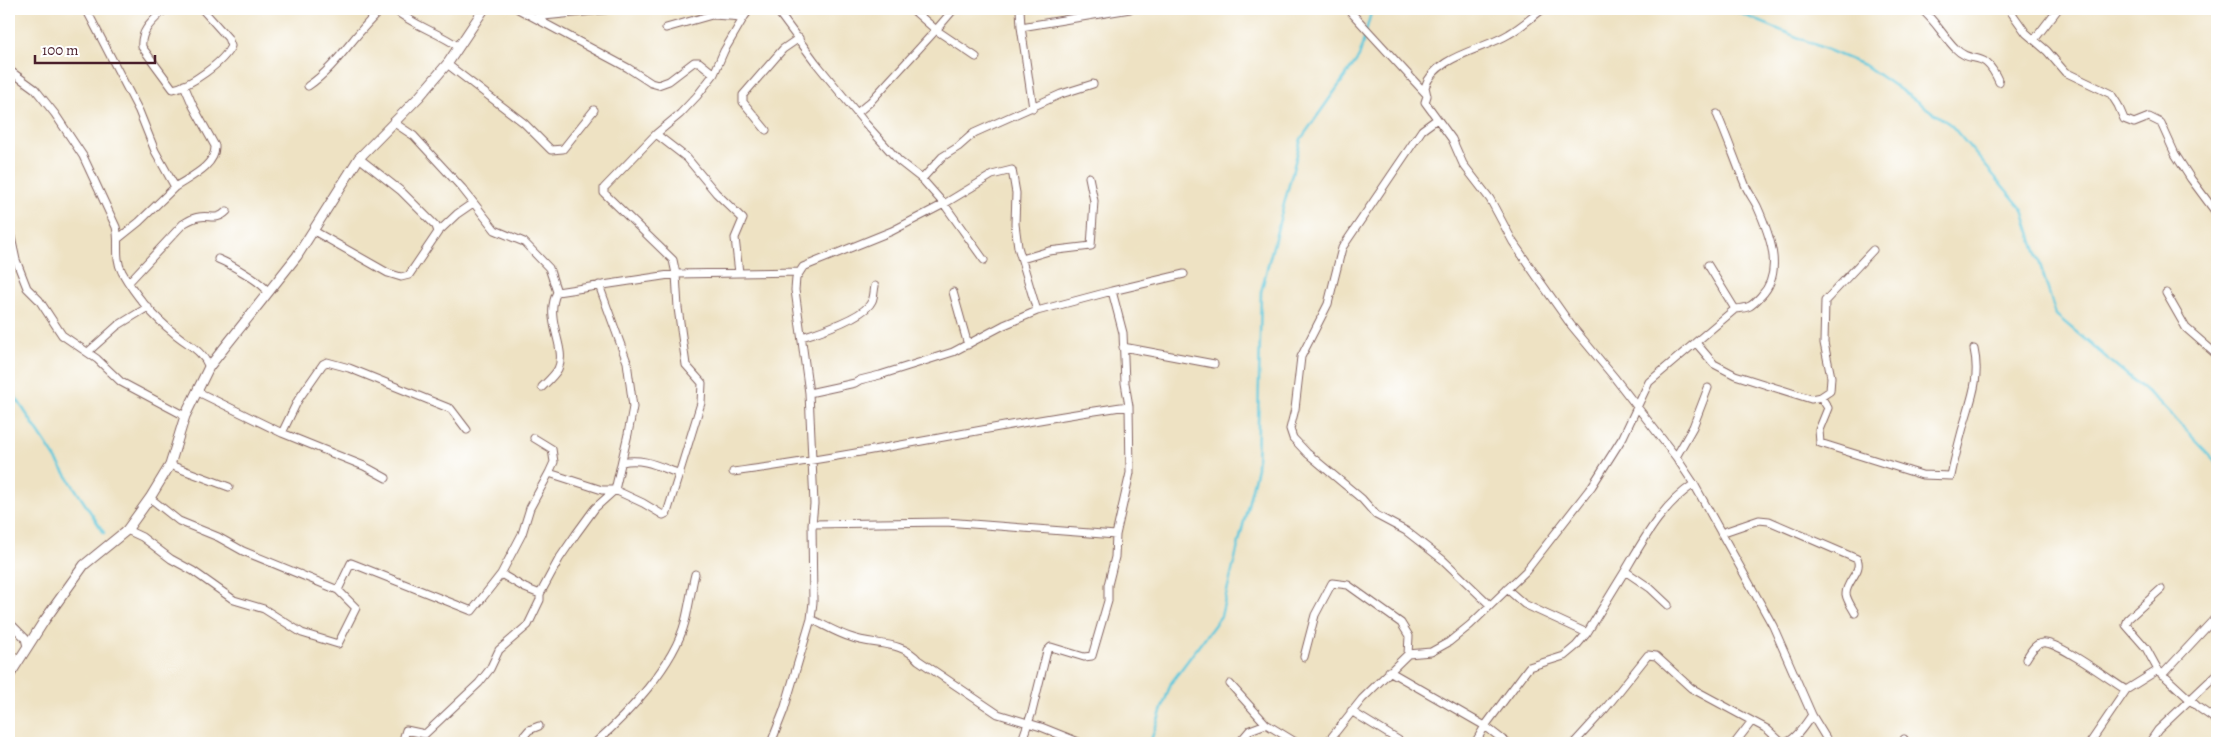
<svg xmlns="http://www.w3.org/2000/svg" width="2226" height="752" viewBox="0 0 2226 752" font-family="Alegreya,serif">
	<rect width="100%" height="100%" fill="#fff"/>
	<filter id="ink" filterUnits="userSpaceOnUse"><feTurbulence type="fractalNoise" baseFrequency=".02" numOctaves="2"/><feDisplacementMap in="SourceGraphic" scale="10" xChannelSelector="R" yChannelSelector="G"/><feConvolveMatrix kernelMatrix="1 2 1 2 8 2 1 2 1" color-interpolation-filters="sRGB"/></filter>
	<filter id="wash" filterUnits="userSpaceOnUse"><feTurbulence type="fractalNoise" baseFrequency=".0096" numOctaves="4" result="noise"/><feDisplacementMap in="SourceGraphic" scale="20" xChannelSelector="R" yChannelSelector="G"/><feGaussianBlur stdDeviation="1.12" result="paint"/><feColorMatrix in="noise" values="0 0 0 0 0 0 0 0 0 0 0 0 0 0 0 0 0 1.4 0 .05"/><feComposite in="paint" operator="in"/></filter>
	<g filter="url(#wash)">
		<rect width="100%" height="100%" fill="#eee2c3"/>
		<g fill="none" stroke-linecap="round" stroke-linejoin="round">
			<path stroke="#60c8dc" stroke-width="2.5" d="M 1730,9 L 1866,66 L 1951,125 L 2023,210 L 2056,315 L 2158,401 L 2217,463
				M 9,387 L 104,533
				M 1150,743 L 1171,683 L 1221,616 L 1257,468 L 1261,292 L 1301,139 L 1359,57 L 1372,9"/>
		</g>
	</g>
	<g filter="url(#ink)">
		<g fill="none" stroke-linecap="round" stroke-linejoin="round">
			<g stroke="#836360" stroke-width="9">
				<path id="minor" d="M 86,9 L 139,111 L 155,151 L 175,187 L 139,222 L 119,238
					M 165,9 C 154,20 140,30 142,47 L 173,89 C 190,86 224,62 231,46 L 228,38 L 202,9
					M 394,9 C 414,26 438,32 459,47
					M 518,9 L 628,68 L 651,83 L 658,85 L 669,81 L 694,62 L 699,62 L 714,74
					M 776,9 L 816,63 L 865,123 L 899,161 L 922,179 L 944,204 L 984,260
					M 954,9 L 936,30 L 976,57
					M 1020,9 L 1021,27 L 1130,9
					M 1348,9 L 1427,95
					M 1543,9 C 1532,17 1521,27 1509,34 C 1483,50 1435,56 1425,87 L 1427,96 L 1425,102 L 1452,139 L 1463,164 L 1490,199 L 1513,242 L 1537,277 L 1571,325 L 1614,377 L 1676,457 L 1694,484 L 1773,626 L 1812,715 L 1829,743
					M 1921,9 C 1935,20 1943,36 1955,48 C 1973,67 1983,46 1999,82
					M 2009,9 L 2026,33 L 2047,51 L 2065,72 L 2111,94 L 2118,105 L 2124,119 L 2134,123 L 2149,117 L 2161,123 L 2175,154 L 2191,179 L 2217,214
					M 534,17 L 613,9
					M 1021,27 L 1033,108
					M 666,28 L 712,15 L 744,17
					M 2034,40 L 2058,9
					M 447,64 L 524,123 L 551,150 L 563,149 L 594,110
					M 9,70 L 35,89 L 55,114 L 83,156 L 116,227 C 120,242 114,257 122,272 C 135,295 154,317 174,333 C 188,345 202,350 209,367
					M 308,86 C 338,66 355,32 382,9
					M 857,113 L 870,102 L 936,30 L 912,9
					M 1437,119 L 1422,130 L 1342,248 L 1328,304 L 1301,357 L 1295,409 L 1290,429 L 1293,438 L 1307,453 L 1362,499 L 1376,515 L 1406,531 L 1424,545 L 1443,560 L 1490,605
					M 393,122 L 414,136 L 462,188 L 495,230 L 524,242 L 549,268 L 557,292 L 676,274 L 799,272
					M 766,130 L 743,102 L 743,95 L 783,49 L 799,38
					M 656,134 L 687,158 L 716,193 L 743,219 L 735,238 L 739,273
					M 922,179 L 942,157 L 958,147 L 974,133 L 1061,94 L 1093,84
					M 175,187 C 190,177 216,166 215,146 L 193,106 L 184,85
					M 9,228 L 16,260 L 27,288 L 39,300 L 62,335 L 97,359 L 121,382 L 185,416
					M 314,231 L 388,273 L 401,277 L 409,275 L 438,232 L 436,226 L 401,191 L 359,158
					M 438,232 L 457,214 L 473,203
					M 218,259 C 230,264 262,282 268,292
					M 1022,259 L 1049,251 L 1091,246 L 1094,201 L 1089,177
					M 1708,265 L 1735,309
					M 129,282 L 183,224 C 188,221 192,218 199,217 C 210,215 217,221 227,211
					M 1112,291 L 1184,274
					M 953,292 L 968,345
					M 2166,293 L 2186,328 L 2217,355
					M 802,337 C 818,332 865,317 872,301 C 874,297 874,290 875,286
					M 1697,344 L 1714,364 L 1735,375 L 1811,399 L 1821,397 L 1830,391 L 1831,377 L 1824,343 L 1825,301 L 1873,250
					M 1123,347 L 1214,364
					M 88,352 L 117,326 L 148,307
					M 542,387 C 547,382 554,376 558,369 C 568,348 543,320 557,292
					M 198,392 L 282,433 L 364,466 L 386,478
					M 809,393 L 855,383 L 860,380 L 880,375 L 953,352 L 1004,325 L 1037,311 L 1112,291 L 1123,333 L 1125,383 L 1129,406 L 1130,473 L 1116,535 L 946,522 L 812,524
					M 1821,397 L 1828,408 L 1819,430 L 1820,443 L 1922,475 L 1951,476 C 1954,461 1958,446 1962,431 C 1970,401 1981,380 1974,349
					M 282,433 L 298,400 L 323,364 L 327,362 L 349,368 L 451,409 L 467,430
					M 1676,457 L 1693,427 L 1708,388
					M 622,462 C 643,457 660,467 680,474
					M 170,465 L 229,487
					M 733,472 C 866,455 996,424 1129,406
					M 549,473 L 602,490 L 615,490 L 643,503 L 663,515 L 667,513 L 701,403 L 702,383 L 686,365 L 678,308 L 676,274 L 673,260 L 604,193 L 604,188 L 656,134 L 680,114 L 697,96 L 714,74 L 724,51 L 744,17 L 750,9
					M 127,530 L 142,537 L 171,559 L 193,571 L 234,600 L 264,609 L 302,633 L 338,644 L 356,608 L 338,590 L 243,551 L 218,537 L 179,521 L 150,498
					M 1721,533 L 1759,520 L 1769,521 L 1857,559 C 1863,571 1846,581 1846,594 C 1847,601 1852,607 1855,613
					M 1625,571 C 1644,539 1662,505 1694,484
					M 1507,589 L 1524,604 L 1587,633 L 1625,571 L 1650,588 L 1668,605
					M 338,590 L 351,563 L 472,611 L 501,574
					M 540,594 L 559,559 L 576,534 L 595,508 L 615,490 L 628,434 L 633,407 L 627,362 L 599,285
					M 811,619 C 824,625 837,633 850,637 C 873,646 901,640 918,660 L 998,714 L 1041,727 L 1081,743
					M 9,622 L 25,638 L 27,647
					M 1304,657 L 1315,615 L 1332,583 L 1348,585 L 1401,623 L 1409,636 L 1408,654
					M 2026,659 C 2030,653 2034,644 2042,643 C 2057,640 2111,681 2126,690
					M 2158,670 L 2146,648 L 2126,625 L 2128,619 L 2161,589
					M 1389,671 L 1485,726 L 1507,743
					M 2162,675 L 2217,616
					M 1230,684 L 1266,724
					M 1351,711 L 1403,743
					M 2212,717 L 2217,723
					M 1904,739 L 1907,743
					M 402,743 L 406,730 L 425,734 L 479,683 L 490,669 L 499,650 L 528,625 L 540,600 L 540,594 L 525,588 L 501,574 L 522,534 L 530,508 L 549,473 L 554,462 L 552,449 L 534,438
					M 518,743 L 529,730 L 539,726
					M 595,743 C 627,715 674,665 685,622 C 689,607 691,590 695,574
					M 771,743 L 784,710 L 811,619 L 813,602 L 812,524 L 814,504 L 809,393 L 795,290 L 796,278 L 803,267 L 892,231 L 944,204 L 992,175 L 1012,170 L 1016,193 L 1015,224 L 1018,247 L 1037,311
					M 1021,743 L 1032,712 L 1047,651 L 1051,647 L 1084,657 L 1092,656 L 1108,601 L 1108,585 L 1115,557 L 1116,535
					M 1239,743 L 1250,730 L 1266,724 L 1297,743
					M 1327,743 L 1362,699 L 1408,654 L 1431,652 L 1449,642 L 1470,625 L 1526,571 L 1592,486 L 1623,437 L 1649,382 L 1735,309 C 1749,308 1751,307 1761,296 C 1785,272 1769,233 1757,206 C 1753,198 1747,191 1744,182 C 1735,160 1727,137 1717,114
					M 1475,743 L 1485,726 L 1529,667 L 1564,656 L 1576,646 L 1587,633
					M 1574,743 L 1605,709 L 1648,655 L 1656,656 L 1691,688 L 1752,721
					M 1735,743 L 1752,721 L 1767,729 L 1782,743
					M 1783,743 C 1795,742 1805,724 1812,715
					M 2090,743 L 2126,690 L 2158,670 L 2199,708 L 2212,717 L 2217,714
					M 2149,743 L 2158,730 L 2217,674"/>
			</g>
			<g stroke="#836360" stroke-width="11">
				<path id="tertiary" d="M 9,676 L 44,621 L 84,565 L 127,530 L 150,498 L 170,465 L 185,416 L 209,367 L 297,256 L 359,158 L 419,97 L 448,63 L 484,9"/>
			</g>
			<use href="#minor" stroke="#fff" stroke-width="7"/>
			<use href="#tertiary" stroke="#fff" stroke-width="9"/>
		</g>
	</g>
	<rect width="2226" height="752" fill="none" stroke="#fff" stroke-width="30"/>
	<path d="M35 55v8h120v-8" fill="none" stroke="#4a1f2b" stroke-width="2.5"/>
	<text x="42" y="55" font-size="15" fill="#4a1f2b" stroke="#ffffff" stroke-width="4" paint-order="stroke">100 m</text>
</svg>
